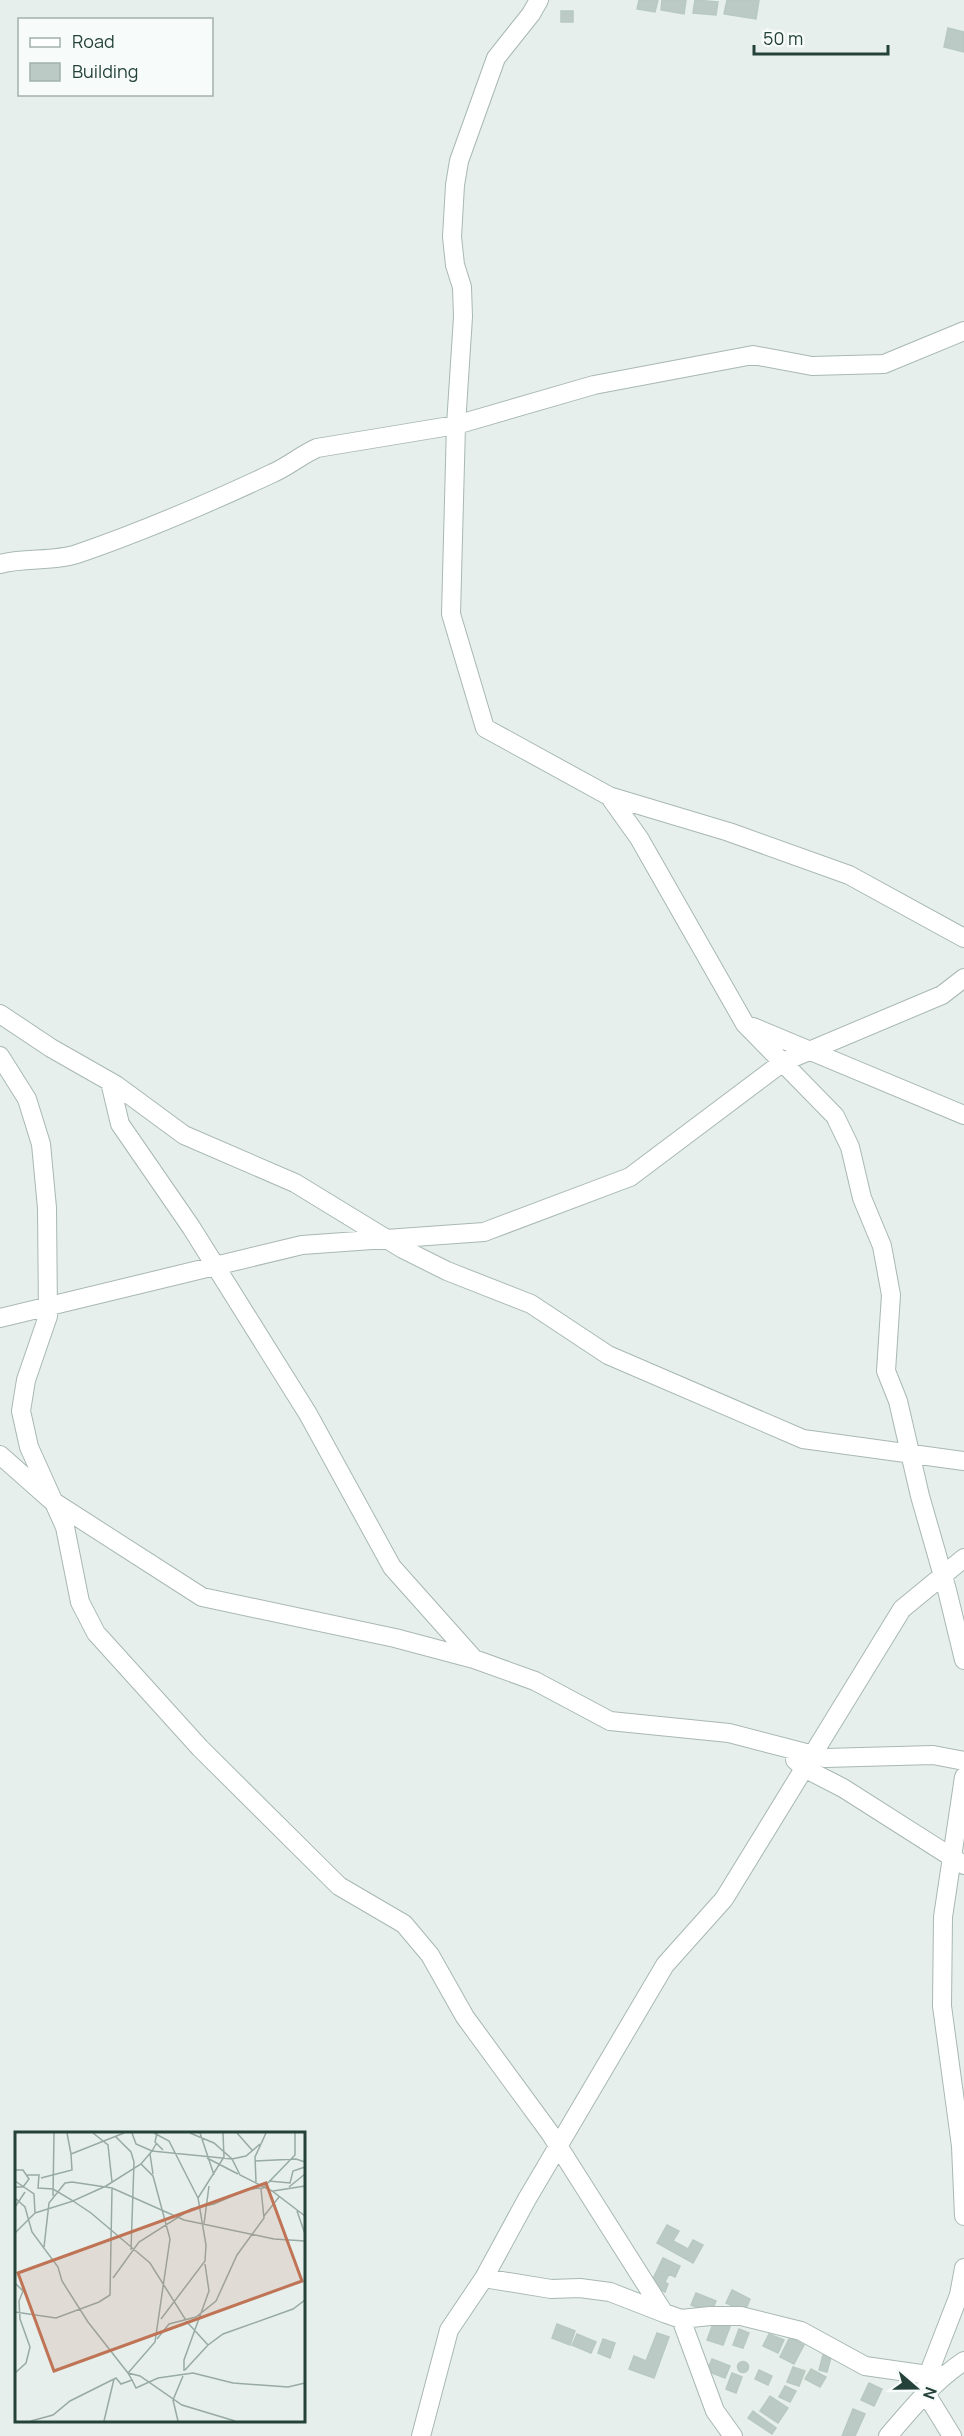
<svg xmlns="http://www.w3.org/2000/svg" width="964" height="2436" viewBox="0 0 964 2436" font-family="Manrope,sans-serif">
	<rect width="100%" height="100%" fill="#e6efeb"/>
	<path fill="#bbcac4" stroke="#b8c9c2" stroke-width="1.5" d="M 639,0 L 658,0 L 655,12 L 637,9 Z
		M 662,0 L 686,0 L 684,14 L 661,10 Z
		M 695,0 L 718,2 L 716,15 L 693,13 Z
		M 727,0 L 759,0 L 756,19 L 724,14 Z
		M 561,11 L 573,11 L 573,22 L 561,22 Z
		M 948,28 L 964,32 L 964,52 L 944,47 Z
		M 667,2225 L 679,2231 L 673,2241 L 688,2249 L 693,2240 L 703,2245 L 693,2263 L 657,2243 Z
		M 663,2258 L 680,2266 L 675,2277 L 669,2274 L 665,2282 L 668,2284 L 665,2292 L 650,2285 Z
		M 732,2290 L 750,2299 L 745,2311 L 726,2303 Z
		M 696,2293 L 716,2301 L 711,2313 L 691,2305 Z
		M 714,2321 L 730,2327 L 723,2345 L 707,2340 Z
		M 557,2324 L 575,2331 L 570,2345 L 552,2338 Z
		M 739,2329 L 749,2333 L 743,2348 L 733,2345 Z
		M 657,2333 L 669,2337 L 654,2378 L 629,2369 L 634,2356 L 646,2361 Z
		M 577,2334 L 596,2342 L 591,2353 L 572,2345 Z
		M 769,2334 L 784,2340 L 778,2353 L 763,2346 Z
		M 790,2337 L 804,2345 L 794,2364 L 780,2357 Z
		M 603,2339 L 615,2343 L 610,2358 L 598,2353 Z
		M 823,2355 L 831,2357 L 827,2372 L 819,2370 Z
		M 712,2359 L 730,2366 L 725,2378 L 707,2371 Z
		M737.5 2367a5.5 5.5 0 1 1 11 0a5.5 5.5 0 1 1-11 0Z
		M 793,2367 L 805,2371 L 799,2386 L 787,2382 Z
		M 811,2369 L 826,2377 L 820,2387 L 805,2379 Z
		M 759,2370 L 772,2376 L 768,2385 L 755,2379 Z
		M 732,2373 L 742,2377 L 736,2393 L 726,2389 Z
		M 869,2383 L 882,2389 L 874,2406 L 861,2400 Z
		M 785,2386 L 796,2391 L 790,2402 L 779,2397 Z
		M 770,2396 L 788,2408 L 778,2423 L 760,2411 Z
		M 853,2409 L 865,2414 L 855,2436 L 842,2436 Z
		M 753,2411 L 776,2428 L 772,2434 L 748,2418 Z"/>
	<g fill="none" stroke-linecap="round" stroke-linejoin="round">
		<g stroke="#a8b8b2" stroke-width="20">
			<path id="minor" d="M 539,0 L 531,14 L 496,58 L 459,161 L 455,185 L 452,237 L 455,265 L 462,287 L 463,317 L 456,425 L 451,614 L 485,728 L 609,796 L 729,832 L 849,875 L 964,938
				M 0,564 C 25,557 53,562 77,554 C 144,531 209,503 273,473 C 289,466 301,455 317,448 L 456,425 L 594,385 L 753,355 L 812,366 L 884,364 L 964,331
				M 609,796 L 639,838 L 745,1024 L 835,1116 L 850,1147 L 862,1198 L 882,1246 L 891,1295 L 886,1371 L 898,1401 L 920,1496 L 947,1590 L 964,1660
				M 0,1014 L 51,1048 L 116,1085 L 184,1135 L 295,1183 L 403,1249 L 447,1271 L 531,1304 L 608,1355 L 803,1439 L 964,1461
				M 753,1027 L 964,1115
				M 0,1056 L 27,1099 L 41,1144 L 47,1208 L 48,1316 L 26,1380 L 21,1411 L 29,1447 L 65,1527 L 80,1602 L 96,1633 L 200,1748 L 339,1886 L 404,1924 L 430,1955 L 465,2017 L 550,2133 L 664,2313 L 681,2319 L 710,2316 L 741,2316 L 801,2331 L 865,2366 L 928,2375 L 944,2375
				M 110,1082 L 120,1124 L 191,1227 L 308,1414 L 392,1567 L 474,1659 L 535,1681 L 610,1721 L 729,1733 L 825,1758 L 933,1755 L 964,1761
				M 0,1318 L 302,1245 L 484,1232 L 630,1177 L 783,1062 L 942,995 L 964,978
				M 0,1455 L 51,1500 L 202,1597 L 395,1638 L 474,1659
				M 795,1760 L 804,1768 L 843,1788 L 964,1865
				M 964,1777 L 943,1917 L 942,2006 L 961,2146 L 964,2216
				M 484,2278 L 551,2289 L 580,2288 L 610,2292 L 664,2313
				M 681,2319 L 715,2411 L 733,2436
				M 421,2436 L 449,2330 L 484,2278 L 527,2199 L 665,1965 L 724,1899 L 902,1609 L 964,1558
				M 888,2436 C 912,2408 933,2382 964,2361
				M 952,2436 L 925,2392 L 928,2375 L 959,2295 L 964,2268"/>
		</g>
		<use href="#minor" stroke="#fff" stroke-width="18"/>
	</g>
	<g transform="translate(15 2132)">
		<rect width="290" height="290" fill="#e6efeb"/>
		<path fill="none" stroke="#98aaa4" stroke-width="1.5" d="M 52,1 L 56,22M 78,1 L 93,13 L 97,50M 117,1 L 121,12 L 137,19 L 141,12M 139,1 L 154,9 L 183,66M 142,1 L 140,10 L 148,18M 175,1 L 199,11 L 217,27 L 225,43 L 257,59 L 290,84M 185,1 L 199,43M 222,1 L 237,18M 101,5 L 116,20 L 119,30 L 116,118M 135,22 L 138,42M 192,26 L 223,42M 240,29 L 281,27 L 290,30M 0,38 L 8,38 L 14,47 L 8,55 L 0,55M 12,43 L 24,43 L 23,56 L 38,57 L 58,69 L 91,54 L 126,32 L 137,19 L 217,27 L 231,24 L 245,12M 26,46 L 57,38 L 56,22 L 109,1M 0,49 L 19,62 L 20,81 L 0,101M 254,49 L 275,51 L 278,39 L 290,35M 241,50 L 240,25 L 251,1M 274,55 L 290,42M 258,59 L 290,54M 38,64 L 39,1M 0,66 L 10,75 L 17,100 L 43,135 L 47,149 L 73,190 L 113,241 L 125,244 L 167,273 L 220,289M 0,75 L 10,60M 282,79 L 290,102M 20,81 L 58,69 L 76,81 L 135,131 L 172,190 L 193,213 L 208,202 L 278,177 L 290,168M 249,84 L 264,65M 189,92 L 194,54M 29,115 L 34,71 L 50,51 L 57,50 L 97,56 L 169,88 L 259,107 L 290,109M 98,146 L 124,110 L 176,77 L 199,72 L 233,57 L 248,56 L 280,23 L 280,1M 0,151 L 8,159 L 4,169 L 5,187 L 15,215 L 11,231 L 0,241M 0,180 L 41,186 L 84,170 L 95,163 L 97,57M 146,187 L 190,129 L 191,113 L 183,66 L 209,25 L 208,1M 142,207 L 154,192 L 181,185 L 201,169 L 222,123 L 249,86 L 246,57M 170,238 L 193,213M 169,239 L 169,228 L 194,159 L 190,132M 117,248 L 113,241 L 140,210 L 155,107 L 138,44 L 126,32M 16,289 L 38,283 L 55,269 L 101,246 L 106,252 L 117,248 L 121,256 L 143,246 L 178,241 L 218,251 L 273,255 L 290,251M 89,289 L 99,247M 163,289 L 158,268 L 168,244"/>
		<path fill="#c07456" fill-opacity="0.15" stroke="#c07456" stroke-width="3" d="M 251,51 L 287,149 L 39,239 L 3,141 Z"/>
		<rect width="290" height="290" fill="none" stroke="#24423a" stroke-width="3"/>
	</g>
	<rect x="18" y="18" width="195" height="78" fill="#f7fbf9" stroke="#a3b1ad" stroke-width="1.5"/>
	<rect x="30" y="38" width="30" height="9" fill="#ffffff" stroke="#a3b1ad" stroke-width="1.5"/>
	<text x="72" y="48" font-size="18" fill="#24423a">Road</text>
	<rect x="30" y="63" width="30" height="18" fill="#bbcac4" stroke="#a3b1ad" stroke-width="1.5"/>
	<text x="72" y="78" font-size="18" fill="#24423a">Building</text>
	<g transform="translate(916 2388) rotate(110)" stroke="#f7fbf9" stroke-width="4.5" paint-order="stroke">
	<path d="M0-4.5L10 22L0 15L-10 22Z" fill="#24423a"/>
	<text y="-9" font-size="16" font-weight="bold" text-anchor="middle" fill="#24423a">N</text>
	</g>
	<path d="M754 45v9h134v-9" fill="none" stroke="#24423a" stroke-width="3"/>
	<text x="763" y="45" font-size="18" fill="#24423a" stroke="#f7fbf9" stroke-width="4.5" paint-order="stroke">50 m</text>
</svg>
